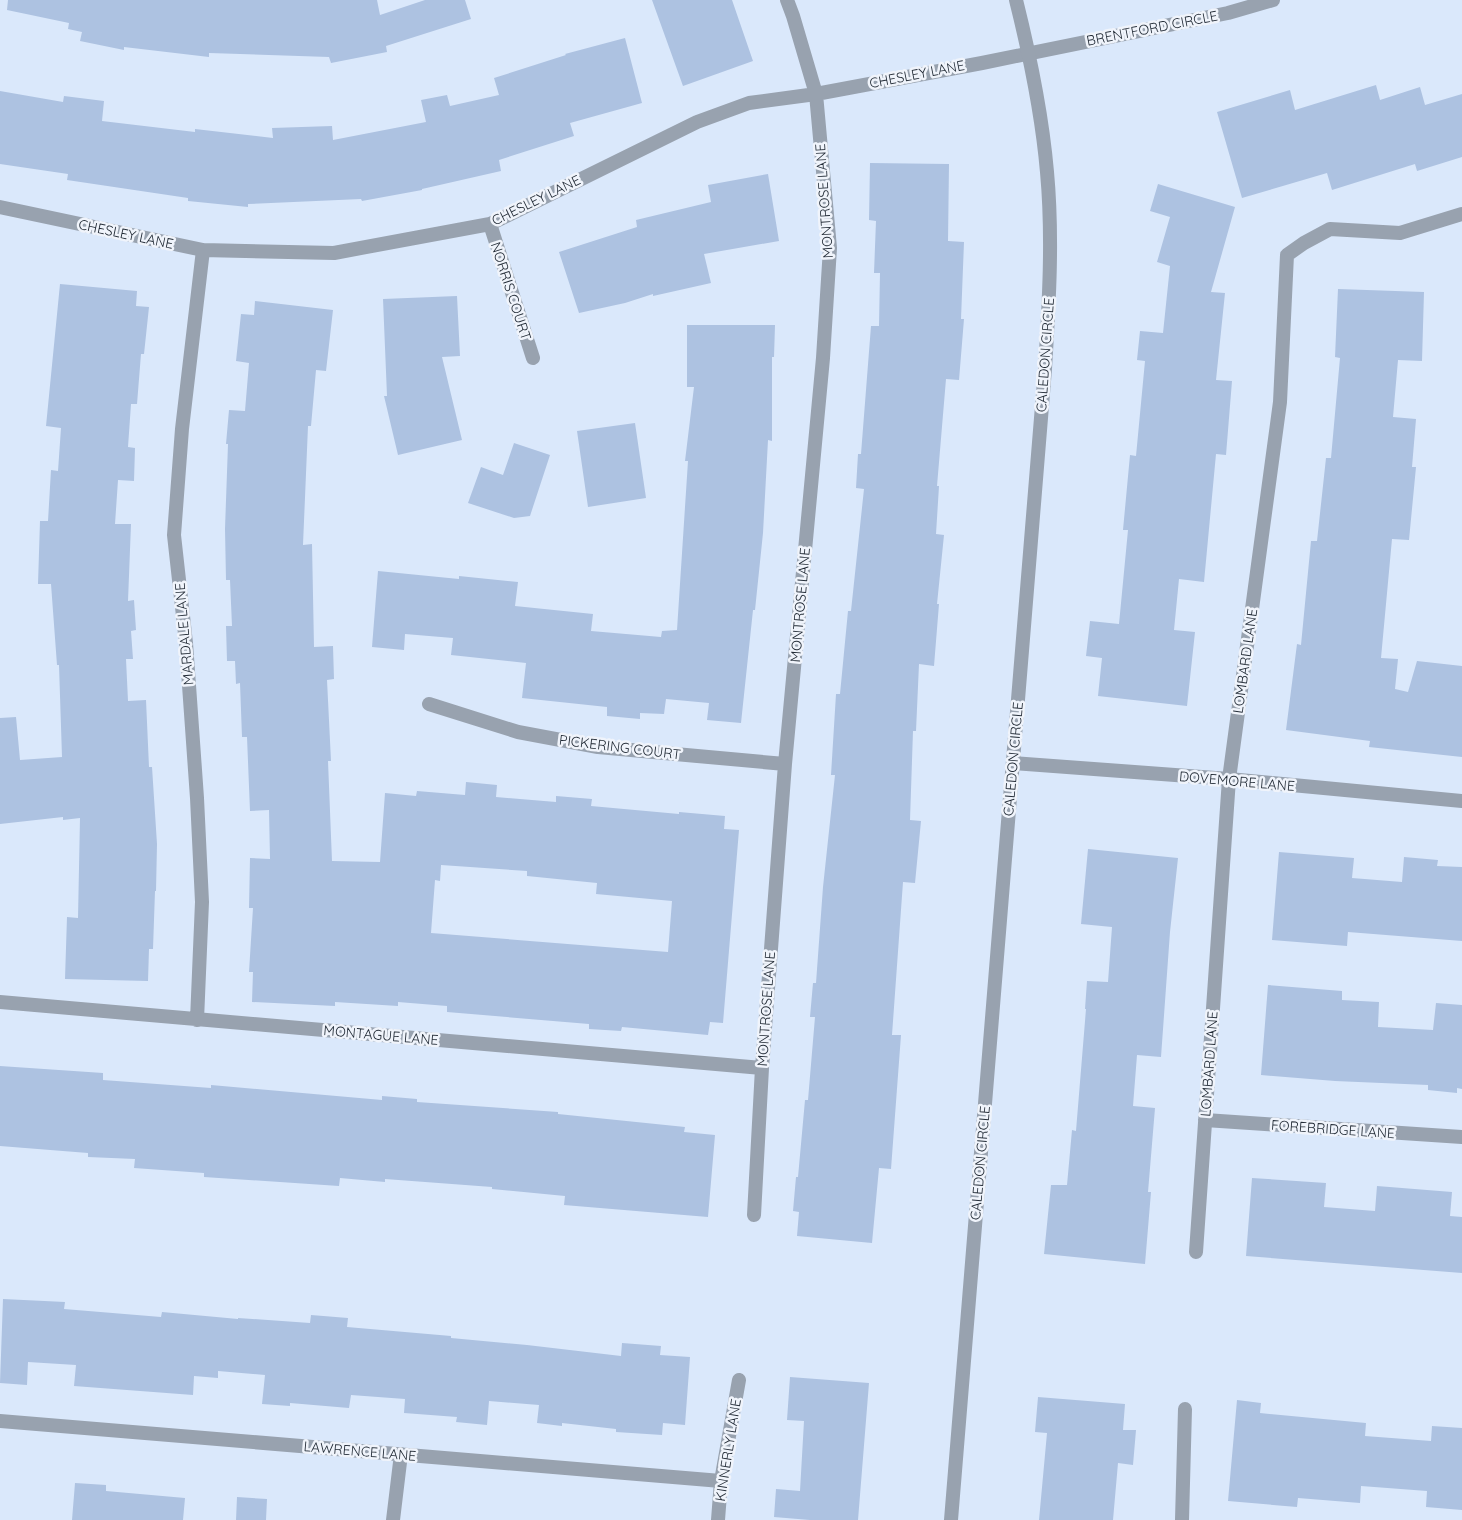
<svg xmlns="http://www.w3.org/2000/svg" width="1462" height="1520" viewBox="0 0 1462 1520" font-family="Quicksand,sans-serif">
	<rect width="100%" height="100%" fill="#dae8fb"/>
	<path fill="#adc2e1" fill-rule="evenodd" d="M 8,0 L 377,0 L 380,15 L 425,0 L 465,0 L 471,19 L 386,46 L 387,52 L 331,63 L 329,57 L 209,53 L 209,57 L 124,47 L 124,50 L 80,41 L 82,32 L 68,29 L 69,23 L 7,10 Z
		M 652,0 L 732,0 L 753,61 L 683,86 Z
		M 625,38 L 642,103 L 570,123 L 574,136 L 499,160 L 501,171 L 422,189 L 422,190 L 362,201 L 361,199 L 248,204 L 248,207 L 188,201 L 188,198 L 67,180 L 68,174 L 0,164 L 0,91 L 63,102 L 64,96 L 104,101 L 102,121 L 195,132 L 195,129 L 273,138 L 272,128 L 332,126 L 333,140 L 426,122 L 421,100 L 447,95 L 450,106 L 499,95 L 494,78 L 566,55 L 565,54 Z
		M 1376,85 L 1380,100 L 1420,87 L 1425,105 L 1462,94 L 1462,157 L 1417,171 L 1415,164 L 1332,190 L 1327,173 L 1242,198 L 1217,112 L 1290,90 L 1295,110 Z
		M 870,163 L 949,164 L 948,241 L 964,242 L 961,319 L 964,319 L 959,380 L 946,379 L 937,486 L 939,486 L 936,534 L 944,535 L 937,604 L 939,604 L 934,666 L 919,664 L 916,731 L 913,731 L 910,820 L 921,821 L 915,883 L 903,882 L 892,1035 L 901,1035 L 891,1169 L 879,1168 L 872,1243 L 797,1236 L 799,1212 L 793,1211 L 796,1177 L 798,1177 L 805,1100 L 808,1100 L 815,1017 L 810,1017 L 813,983 L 816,983 L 823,887 L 835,775 L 831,775 L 836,694 L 840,694 L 848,611 L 851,611 L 864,489 L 856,488 L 858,454 L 861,454 L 871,326 L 879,326 L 880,273 L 874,273 L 876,221 L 869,220 Z
		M 768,174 L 779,241 L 704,254 L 711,283 L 653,296 L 653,294 L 625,303 L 579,313 L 559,252 L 637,227 L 636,220 L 711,202 L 708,185 Z
		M 1158,184 L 1235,207 L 1211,292 L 1225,293 L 1216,380 L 1232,381 L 1226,455 L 1216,454 L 1204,582 L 1179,579 L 1174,630 L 1195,632 L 1187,706 L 1098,696 L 1102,658 L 1086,656 L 1090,621 L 1119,624 L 1128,530 L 1123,530 L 1130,455 L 1136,456 L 1145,361 L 1137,360 L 1140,331 L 1163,333 L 1170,266 L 1157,262 L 1170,217 L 1150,211 Z
		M 60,284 L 137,291 L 136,306 L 149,307 L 144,354 L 141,354 L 137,404 L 131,404 L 128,447 L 135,448 L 134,481 L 118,480 L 115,524 L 131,524 L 128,601 L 134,600 L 136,630 L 131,631 L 133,659 L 126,659 L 128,701 L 146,700 L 149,767 L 152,767 L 157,844 L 156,891 L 155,891 L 153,949 L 149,949 L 148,981 L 65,979 L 67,917 L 78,918 L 80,818 L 63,820 L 63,817 L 0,824 L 0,718 L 16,717 L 20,760 L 62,757 L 59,665 L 57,665 L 51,584 L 38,584 L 40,521 L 48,521 L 51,470 L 58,471 L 61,428 L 46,426 Z
		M 1338,289 L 1424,292 L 1422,361 L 1398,360 L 1393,417 L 1416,419 L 1412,467 L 1416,467 L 1409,540 L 1392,539 L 1381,658 L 1398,659 L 1395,689 L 1408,692 L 1417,661 L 1462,666 L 1462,757 L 1369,747 L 1370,741 L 1286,730 L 1297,644 L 1301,645 L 1311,541 L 1317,541 L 1326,458 L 1331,458 L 1340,358 L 1335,357 Z
		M 457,296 L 460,356 L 442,357 L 462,440 L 398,455 L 384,396 L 387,396 L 383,299 Z
		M 255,301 L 333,310 L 326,371 L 316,370 L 311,426 L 308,426 L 303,545 L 312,544 L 314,647 L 333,646 L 334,679 L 327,680 L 331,761 L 328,761 L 332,861 L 380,862 L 385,793 L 416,796 L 417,791 L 465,795 L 466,782 L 497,785 L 496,797 L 556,802 L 556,796 L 592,799 L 591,806 L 679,814 L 679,812 L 725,816 L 724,829 L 739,830 L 723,1023 L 710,1022 L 708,1035 L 622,1027 L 621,1031 L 589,1029 L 589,1024 L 447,1012 L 447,1006 L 398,1002 L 398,1006 L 335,1002 L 335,1006 L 252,1002 L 253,972 L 249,972 L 253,908 L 249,908 L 250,858 L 270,859 L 269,810 L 250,811 L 247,737 L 242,737 L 240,683 L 236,684 L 235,661 L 227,661 L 226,626 L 232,626 L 230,580 L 226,580 L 225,529 L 228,444 L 226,444 L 229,410 L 245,411 L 249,363 L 236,361 L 241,314 L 254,315 ZM 441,865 L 527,871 L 527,876 L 597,883 L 596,894 L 672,901 L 668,952 L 431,933 L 435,880 L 440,881 Z
		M 687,325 L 775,325 L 774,357 L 772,357 L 772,441 L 768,440 L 763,533 L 755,610 L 753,610 L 741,723 L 707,720 L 709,703 L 666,699 L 664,714 L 640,713 L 640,719 L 607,716 L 607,707 L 522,698 L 526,663 L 451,655 L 453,638 L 405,634 L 404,650 L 372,647 L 378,571 L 459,579 L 459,576 L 518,582 L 515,606 L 593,614 L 591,631 L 661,637 L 662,631 L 677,630 L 688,461 L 685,461 L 694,387 L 687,387 Z
		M 635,423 L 646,498 L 588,507 L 577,431 Z
		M 514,443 L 550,455 L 530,516 L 514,518 L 468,503 L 481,467 L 503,475 Z
		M 1088,849 L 1178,858 L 1170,932 L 1161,1057 L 1137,1055 L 1133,1106 L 1155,1108 L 1148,1192 L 1151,1192 L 1145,1264 L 1044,1254 L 1051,1185 L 1067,1185 L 1072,1130 L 1076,1131 L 1086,1009 L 1085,1009 L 1087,981 L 1108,982 L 1112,927 L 1081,924 Z
		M 1279,852 L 1354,858 L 1352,878 L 1402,882 L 1404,857 L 1438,860 L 1437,866 L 1462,867 L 1462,941 L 1348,932 L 1347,946 L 1272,940 Z
		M 1268,985 L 1342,991 L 1342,1000 L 1379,1002 L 1378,1027 L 1433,1030 L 1436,1003 L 1462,1005 L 1462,1089 L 1457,1088 L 1457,1093 L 1428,1090 L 1428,1085 L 1335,1081 L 1261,1075 Z
		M 0,1066 L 103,1073 L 103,1080 L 211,1088 L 211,1085 L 382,1100 L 382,1096 L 417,1099 L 417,1102 L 558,1112 L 558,1114 L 685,1127 L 684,1132 L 715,1135 L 708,1217 L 564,1205 L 565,1196 L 492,1189 L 492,1187 L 385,1179 L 385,1182 L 340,1178 L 339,1186 L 204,1177 L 204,1173 L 134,1168 L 135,1159 L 88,1157 L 88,1153 L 0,1146 Z
		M 1252,1178 L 1326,1183 L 1324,1207 L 1375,1211 L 1377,1186 L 1452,1192 L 1450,1216 L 1462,1217 L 1462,1273 L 1246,1256 Z
		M 3,1299 L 65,1302 L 64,1309 L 161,1317 L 162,1312 L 238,1319 L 238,1318 L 310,1323 L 311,1315 L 348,1318 L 347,1327 L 451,1336 L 451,1338 L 527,1345 L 621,1356 L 622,1343 L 661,1346 L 660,1355 L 690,1357 L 685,1425 L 663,1423 L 662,1435 L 616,1432 L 616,1429 L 562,1423 L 562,1426 L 537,1423 L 539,1405 L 489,1401 L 487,1425 L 456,1422 L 457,1417 L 404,1413 L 405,1399 L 351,1395 L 349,1408 L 290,1403 L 290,1406 L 262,1404 L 265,1375 L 218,1371 L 218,1378 L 194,1376 L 193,1395 L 74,1386 L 76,1365 L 28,1362 L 27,1385 L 0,1383 Z
		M 790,1377 L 869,1383 L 858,1520 L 810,1520 L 774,1517 L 776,1489 L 800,1491 L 804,1421 L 787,1420 Z
		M 1038,1397 L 1125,1404 L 1123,1430 L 1136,1430 L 1133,1465 L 1118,1463 L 1113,1520 L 1039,1520 L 1047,1433 L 1035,1432 Z
		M 1237,1400 L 1261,1403 L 1260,1413 L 1366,1423 L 1365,1436 L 1431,1441 L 1432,1426 L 1462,1428 L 1462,1510 L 1426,1507 L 1427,1491 L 1361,1486 L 1360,1503 L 1298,1498 L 1297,1507 L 1228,1501 Z
		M 75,1483 L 106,1485 L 106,1491 L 185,1498 L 183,1520 L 72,1520 Z
		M 237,1497 L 267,1499 L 266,1520 L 236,1520 Z"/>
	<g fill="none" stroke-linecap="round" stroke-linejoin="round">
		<path stroke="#98a2af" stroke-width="14" d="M 0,207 L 203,250 L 334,253 L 490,224 L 697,122 L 749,103 L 816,94 L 982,63 L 1228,13 L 1273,0
			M 490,224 L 533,358
			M 429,704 L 518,732 L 598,747 L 785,764
			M 1013,763 L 1229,779 L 1462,801
			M 0,1002 L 762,1068
			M 197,1020 L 202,902 L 197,798 L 186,643 L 174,535 L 182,429 L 203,250
			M 1205,1120 L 1462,1137
			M 754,1215 L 762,1068 L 785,764 L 823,358 L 830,248 L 816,94 L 793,16 L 787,0
			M 1196,1252 L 1229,779 L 1280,402 L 1287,255 L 1304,243 L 1330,229 L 1400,233 L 1462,214
			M 0,1421 L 721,1481
			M 393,1520 L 401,1454
			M 718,1520 L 721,1481 L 739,1380
			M 1182,1520 L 1185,1409"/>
		<path stroke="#98a2af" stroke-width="14" d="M 951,1520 L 1045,369 C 1049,303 1053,237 1047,172 C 1042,114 1030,56 1016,0"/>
	</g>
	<g text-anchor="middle" stroke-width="5" stroke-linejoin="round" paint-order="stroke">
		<g font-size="14" fill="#222b36" stroke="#f0f4fb">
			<text transform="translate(1152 28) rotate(-11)" y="5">BRENTFORD CIRCLE</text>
			<text transform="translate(917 74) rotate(-11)" y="5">CHESLEY LANE</text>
			<text transform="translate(536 200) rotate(-26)" y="5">CHESLEY LANE</text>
			<text transform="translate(824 201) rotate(-94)" y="5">MONTROSE LANE</text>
			<text transform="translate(126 234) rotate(12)" y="5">CHESLEY LANE</text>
			<text transform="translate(511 291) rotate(72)" y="5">NORRIS COURT</text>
			<text transform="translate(1045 355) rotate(-86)" y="5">CALEDON CIRCLE</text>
			<text transform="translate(800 605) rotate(-85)" y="5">MONTROSE LANE</text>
			<text transform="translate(184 634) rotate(-95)" y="5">MARDALE LANE</text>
			<text transform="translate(1245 661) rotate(-82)" y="5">LOMBARD LANE</text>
			<text transform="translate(620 747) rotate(7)" y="5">PICKERING COURT</text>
			<text transform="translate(1013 759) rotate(-85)" y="5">CALEDON CIRCLE</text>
			<text transform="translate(1237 781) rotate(5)" y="5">DOVEMORE LANE</text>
			<text transform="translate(766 1009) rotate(-86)" y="5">MONTROSE LANE</text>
			<text transform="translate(381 1035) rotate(5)" y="5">MONTAGUE LANE</text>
			<text transform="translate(1209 1064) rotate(-86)" y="5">LOMBARD LANE</text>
			<text transform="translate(1333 1129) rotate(4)" y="5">FOREBRIDGE LANE</text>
			<text transform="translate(980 1163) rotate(-85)" y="5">CALEDON CIRCLE</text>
			<text transform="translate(728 1450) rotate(-81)" y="5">KINNERLY LANE</text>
			<text transform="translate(360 1451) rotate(5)" y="5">LAWRENCE LANE</text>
		</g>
	</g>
</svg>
